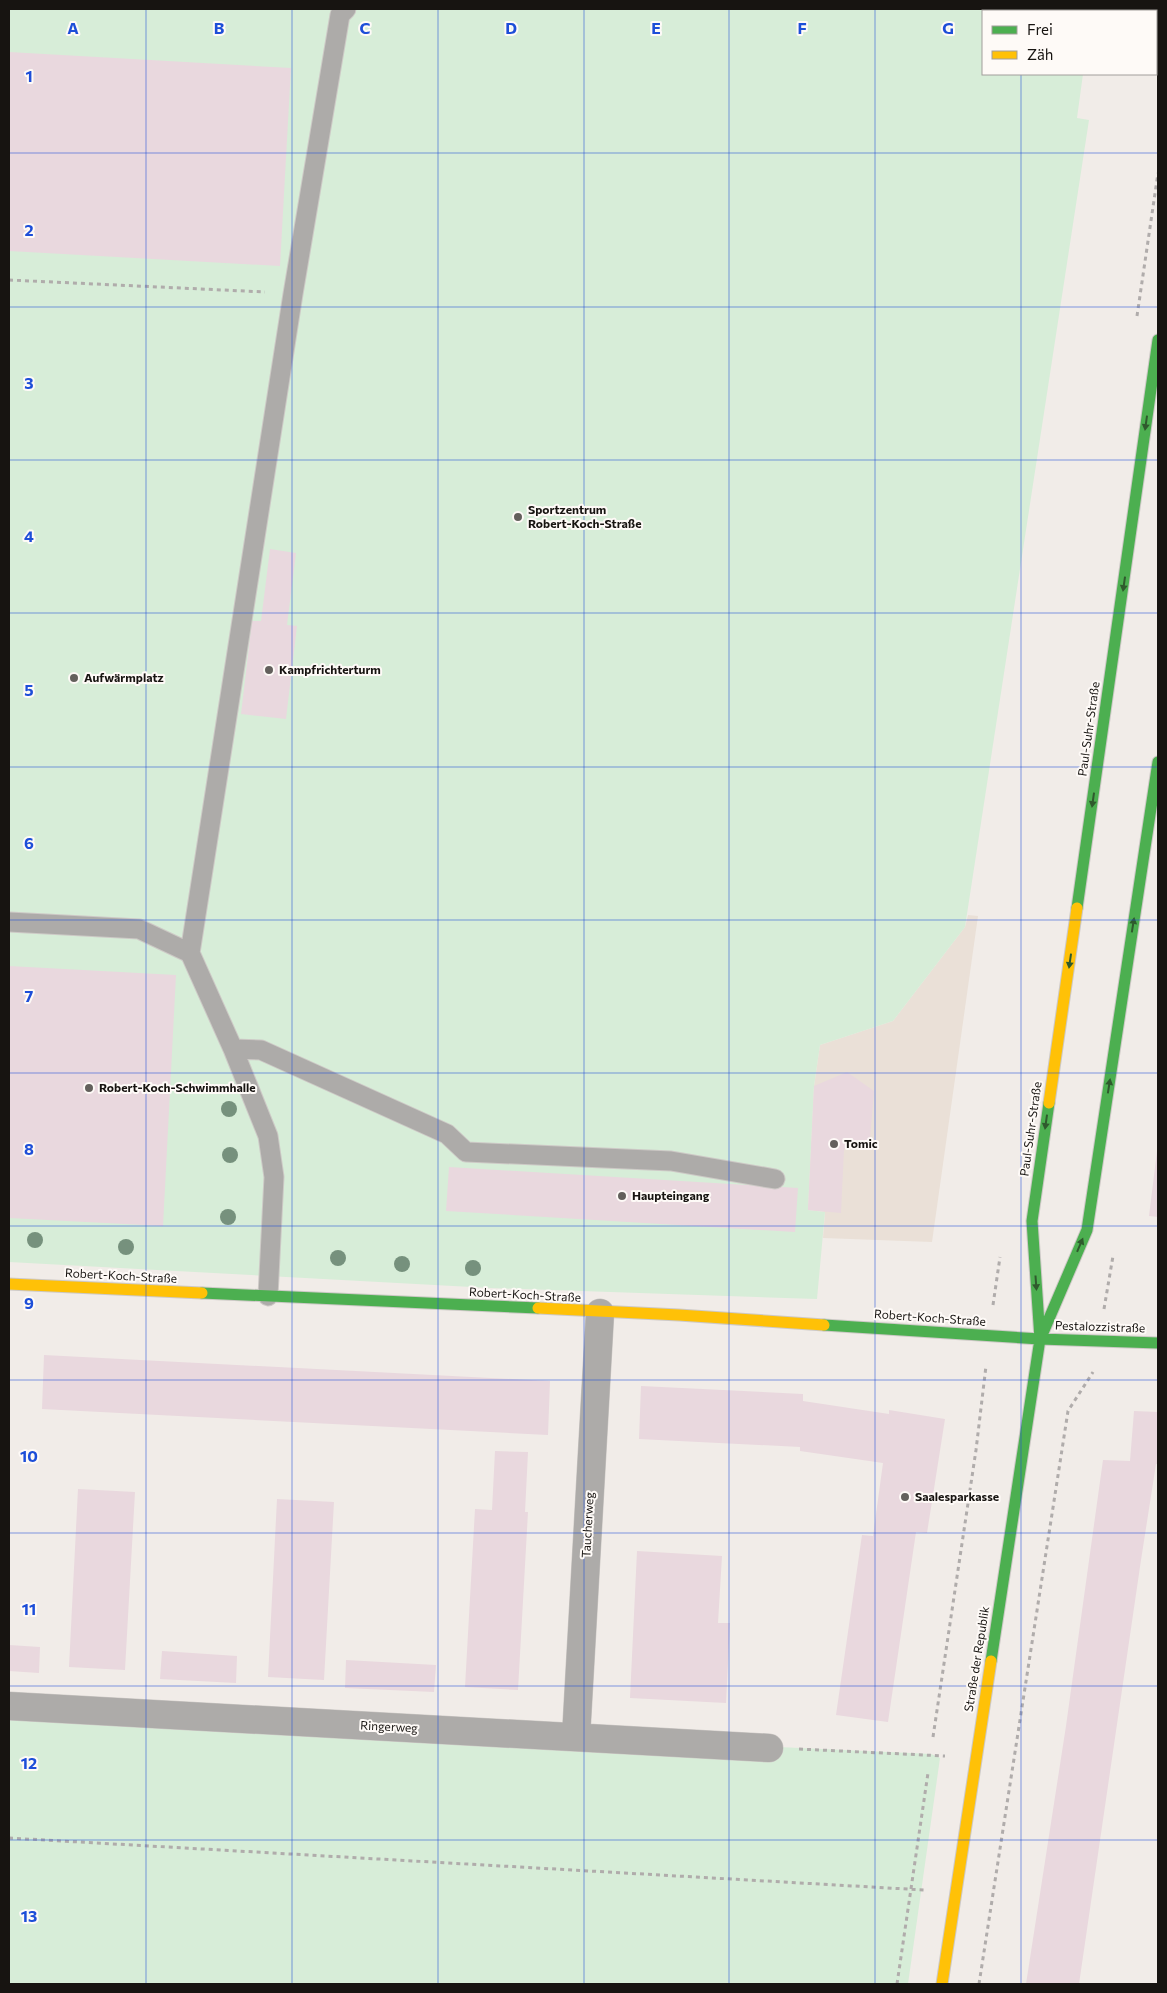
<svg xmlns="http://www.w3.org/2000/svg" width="1167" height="1993" viewBox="0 0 1167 1993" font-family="Commissioner,sans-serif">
	<rect width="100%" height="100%" fill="#f1ece8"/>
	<path fill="#eae0d7" d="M 968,915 L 978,916 L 932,1242 L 823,1238 L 825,1212 L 808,1210 L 814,1086 L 820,1045 L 893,1021 L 965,927 Z"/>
	<path fill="#d7edd8" d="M 9,9 L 1092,9 L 1092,11 L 983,11 L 983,74 L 1083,74 L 1077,118 L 1089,120 L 965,927 L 893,1021 L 820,1045 L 814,1086 L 808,1210 L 825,1212 L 817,1299 L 490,1288 L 9,1262 Z
		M 9,1712 L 931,1754 L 940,1758 L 908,1984 L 9,1984 Z"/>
	<path fill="#e9d8de" d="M 9,52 L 291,68 L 280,266 L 9,251 Z
		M 270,549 L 296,553 L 287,625 L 297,626 L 286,719 L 241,714 L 252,621 L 261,621 Z
		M 9,966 L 176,975 L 163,1226 L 9,1218 Z
		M 847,1072 L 874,1091 L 870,1139 L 844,1149 L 841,1213 L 808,1210 L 814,1086 Z
		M 1157,1151 L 1158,1151 L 1158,1217 L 1149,1216 Z
		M 449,1167 L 798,1188 L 795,1232 L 446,1211 Z
		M 44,1355 L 550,1381 L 548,1435 L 42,1409 Z
		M 641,1386 L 803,1394 L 803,1401 L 889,1414 L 889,1410 L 945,1419 L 927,1533 L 916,1532 L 888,1722 L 836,1715 L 862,1535 L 873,1536 L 883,1463 L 800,1451 L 800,1447 L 639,1439 Z
		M 1134,1411 L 1158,1412 L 1158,1464 L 1156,1464 L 1141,1560 L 1079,1984 L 1026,1984 L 1066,1726 L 1103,1460 L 1130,1461 Z
		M 495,1451 L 528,1452 L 525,1512 L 528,1512 L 518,1690 L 465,1687 L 475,1509 L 492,1510 Z
		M 78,1489 L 135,1492 L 125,1670 L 69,1667 Z
		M 277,1499 L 334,1502 L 324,1680 L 268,1677 Z
		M 637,1551 L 722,1556 L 718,1623 L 730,1623 L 726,1703 L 630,1698 Z
		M 9,1645 L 40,1647 L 39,1673 L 9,1671 Z
		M 162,1651 L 237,1656 L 236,1683 L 160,1679 Z
		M 346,1660 L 436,1665 L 434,1692 L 345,1688 Z"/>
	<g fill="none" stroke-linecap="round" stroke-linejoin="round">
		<g stroke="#cdc9c6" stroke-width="21">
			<path id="lane" d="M 9,922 L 139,929 L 190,953
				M 233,1049 L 261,1050 L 447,1134 L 466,1152 L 671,1161 L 775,1179
				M 268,1296 L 274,1177 L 268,1136 L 233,1049 L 190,953 L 293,294 L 340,15 L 346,9"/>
		</g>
		<g stroke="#cdc9c6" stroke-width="29">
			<path id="street" d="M 9,1706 L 769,1748
				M 576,1737 L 600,1313"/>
		</g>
		<g stroke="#cdc9c6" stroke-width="13">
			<path id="fast" d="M 1077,908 L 1158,340
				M 202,1293 L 538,1308
				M 824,1325 L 1040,1339 L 1158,1343
				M 1042,1335 L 1087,1230 L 1158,762
				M 991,1661 L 1040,1339 L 1032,1221 L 1049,1103"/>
		</g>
		<g stroke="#cdc9c6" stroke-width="13">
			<path id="slow" d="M 1049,1103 L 1077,908
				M 9,1284 L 202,1293
				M 538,1308 L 679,1315 L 824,1325
				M 942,1984 L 991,1661"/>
		</g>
		<path stroke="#b0acab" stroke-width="3" stroke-dasharray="4 4" stroke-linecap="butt" d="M 9,280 L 265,292
			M 1137,316 L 1158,173
			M 993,1305 L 1000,1257
			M 1104,1309 L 1113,1256
			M 933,1737 L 976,1450 L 986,1366
			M 799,1749 L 945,1756
			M 9,1838 L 924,1890
			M 897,1984 L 928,1773
			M 979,1984 L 1068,1411 L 1093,1372"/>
		<use href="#lane" stroke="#adaba9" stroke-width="19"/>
		<use href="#street" stroke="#adaba9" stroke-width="28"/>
		<use href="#fast" stroke="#4caf50" stroke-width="11"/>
		<use href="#slow" stroke="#ffc107" stroke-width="11"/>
	</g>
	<g fill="#76917d">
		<circle cx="229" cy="1109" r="8"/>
		<circle cx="230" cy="1155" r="8"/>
		<circle cx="228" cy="1217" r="8"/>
		<circle cx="35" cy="1240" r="8"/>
		<circle cx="126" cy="1247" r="8"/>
		<circle cx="338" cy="1258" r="8"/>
		<circle cx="402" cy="1264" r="8"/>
		<circle cx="473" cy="1268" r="8"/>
	</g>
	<defs><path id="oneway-solid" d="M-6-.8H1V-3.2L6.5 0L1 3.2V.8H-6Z" transform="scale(1.25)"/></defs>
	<g fill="#2f5a2d">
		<use href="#oneway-solid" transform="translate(1146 423) rotate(98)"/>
		<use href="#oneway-solid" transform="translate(1124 584) rotate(98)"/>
		<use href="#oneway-solid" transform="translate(1093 800) rotate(98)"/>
		<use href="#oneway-solid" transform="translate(1133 925) rotate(-81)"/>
		<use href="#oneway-solid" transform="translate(1070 961) rotate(98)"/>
		<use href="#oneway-solid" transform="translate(1109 1086) rotate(-81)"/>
		<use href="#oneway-solid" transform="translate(1046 1122) rotate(98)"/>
		<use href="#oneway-solid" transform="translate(1080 1245) rotate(-67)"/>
		<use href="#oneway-solid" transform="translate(1036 1283) rotate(86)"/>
	</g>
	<path fill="none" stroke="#1d4ed8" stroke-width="1" stroke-opacity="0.55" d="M 146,9 L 146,1984M 292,9 L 292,1984M 438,9 L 438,1984M 584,9 L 584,1984M 729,9 L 729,1984M 875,9 L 875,1984M 1021,9 L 1021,11M 1021,74 L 1021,1984M 9,153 L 1158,153M 9,307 L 1158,307M 9,460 L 1158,460M 9,613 L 1158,613M 9,767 L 1158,767M 9,920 L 1158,920M 9,1073 L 1158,1073M 9,1226 L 1158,1226M 9,1380 L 1158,1380M 9,1533 L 1158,1533M 9,1686 L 1158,1686M 9,1840 L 1158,1840"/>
	<g fill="#63605c" stroke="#fefaf7" stroke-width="2">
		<circle cx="518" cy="517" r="5"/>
		<circle cx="269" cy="670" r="5"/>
		<circle cx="74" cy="678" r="5"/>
		<circle cx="89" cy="1088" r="5"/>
		<circle cx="834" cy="1144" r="5"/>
		<circle cx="622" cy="1196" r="5"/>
		<circle cx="905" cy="1497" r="5"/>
	</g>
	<g text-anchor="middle" stroke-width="4" stroke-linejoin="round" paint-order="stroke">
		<g font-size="12" font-weight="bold" fill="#171411" stroke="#fefaf7" text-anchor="start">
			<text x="528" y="514">Sportzentrum<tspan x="528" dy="14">Robert-Koch-Straße</tspan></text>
			<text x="279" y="674">Kampfrichterturm</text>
			<text x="84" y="682">Aufwärmplatz</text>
			<text x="99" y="1092">Robert-Koch-Schwimmhalle</text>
			<text x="844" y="1148">Tomic</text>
			<text x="632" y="1200">Haupteingang</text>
			<text x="915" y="1501">Saalesparkasse</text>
		</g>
		<g font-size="12" fill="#171411" stroke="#fefaf7">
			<text transform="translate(1089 729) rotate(-82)" y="4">Paul-Suhr-Straße</text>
			<text transform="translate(1031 1129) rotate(-82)" y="4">Paul-Suhr-Straße</text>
			<text transform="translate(121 1276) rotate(3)" y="4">Robert-Koch-Straße</text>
			<text transform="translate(525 1295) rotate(3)" y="4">Robert-Koch-Straße</text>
			<text transform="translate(930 1318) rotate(4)" y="4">Robert-Koch-Straße</text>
			<text transform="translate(1100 1327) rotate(2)" y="4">Pestalozzistraße</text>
			<text transform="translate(588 1525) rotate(-87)" y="4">Taucherweg</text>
			<text transform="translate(977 1659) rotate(-81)" y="4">Straße der Republik</text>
			<text transform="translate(389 1727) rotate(3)" y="4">Ringerweg</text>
		</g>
	</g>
	<g font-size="16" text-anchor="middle" font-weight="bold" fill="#1d4ed8" stroke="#fefaf7" stroke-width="4" stroke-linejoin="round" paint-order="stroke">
		<text x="73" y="34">A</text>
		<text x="219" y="34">B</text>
		<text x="365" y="34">C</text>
		<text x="511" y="34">D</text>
		<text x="656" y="34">E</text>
		<text x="802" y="34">F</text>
		<text x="948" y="34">G</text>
		<text x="29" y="82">1</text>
		<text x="29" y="236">2</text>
		<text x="29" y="389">3</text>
		<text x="29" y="542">4</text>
		<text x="29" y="696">5</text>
		<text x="29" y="849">6</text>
		<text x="29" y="1002">7</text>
		<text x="29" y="1155">8</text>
		<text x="29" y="1309">9</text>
		<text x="29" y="1462">10</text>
		<text x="29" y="1615">11</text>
		<text x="29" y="1769">12</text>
		<text x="29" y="1922">13</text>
	</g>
	<rect width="1167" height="1993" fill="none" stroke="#171411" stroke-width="20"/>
	<rect x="982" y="10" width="175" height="65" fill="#fefaf7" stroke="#a29e9b"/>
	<rect x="992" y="26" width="25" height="8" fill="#4caf50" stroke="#a29e9b"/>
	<text x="1027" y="35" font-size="15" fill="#171411">Frei</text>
	<rect x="992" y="51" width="25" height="8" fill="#ffc107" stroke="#a29e9b"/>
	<text x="1027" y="60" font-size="15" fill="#171411">Zäh</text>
</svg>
